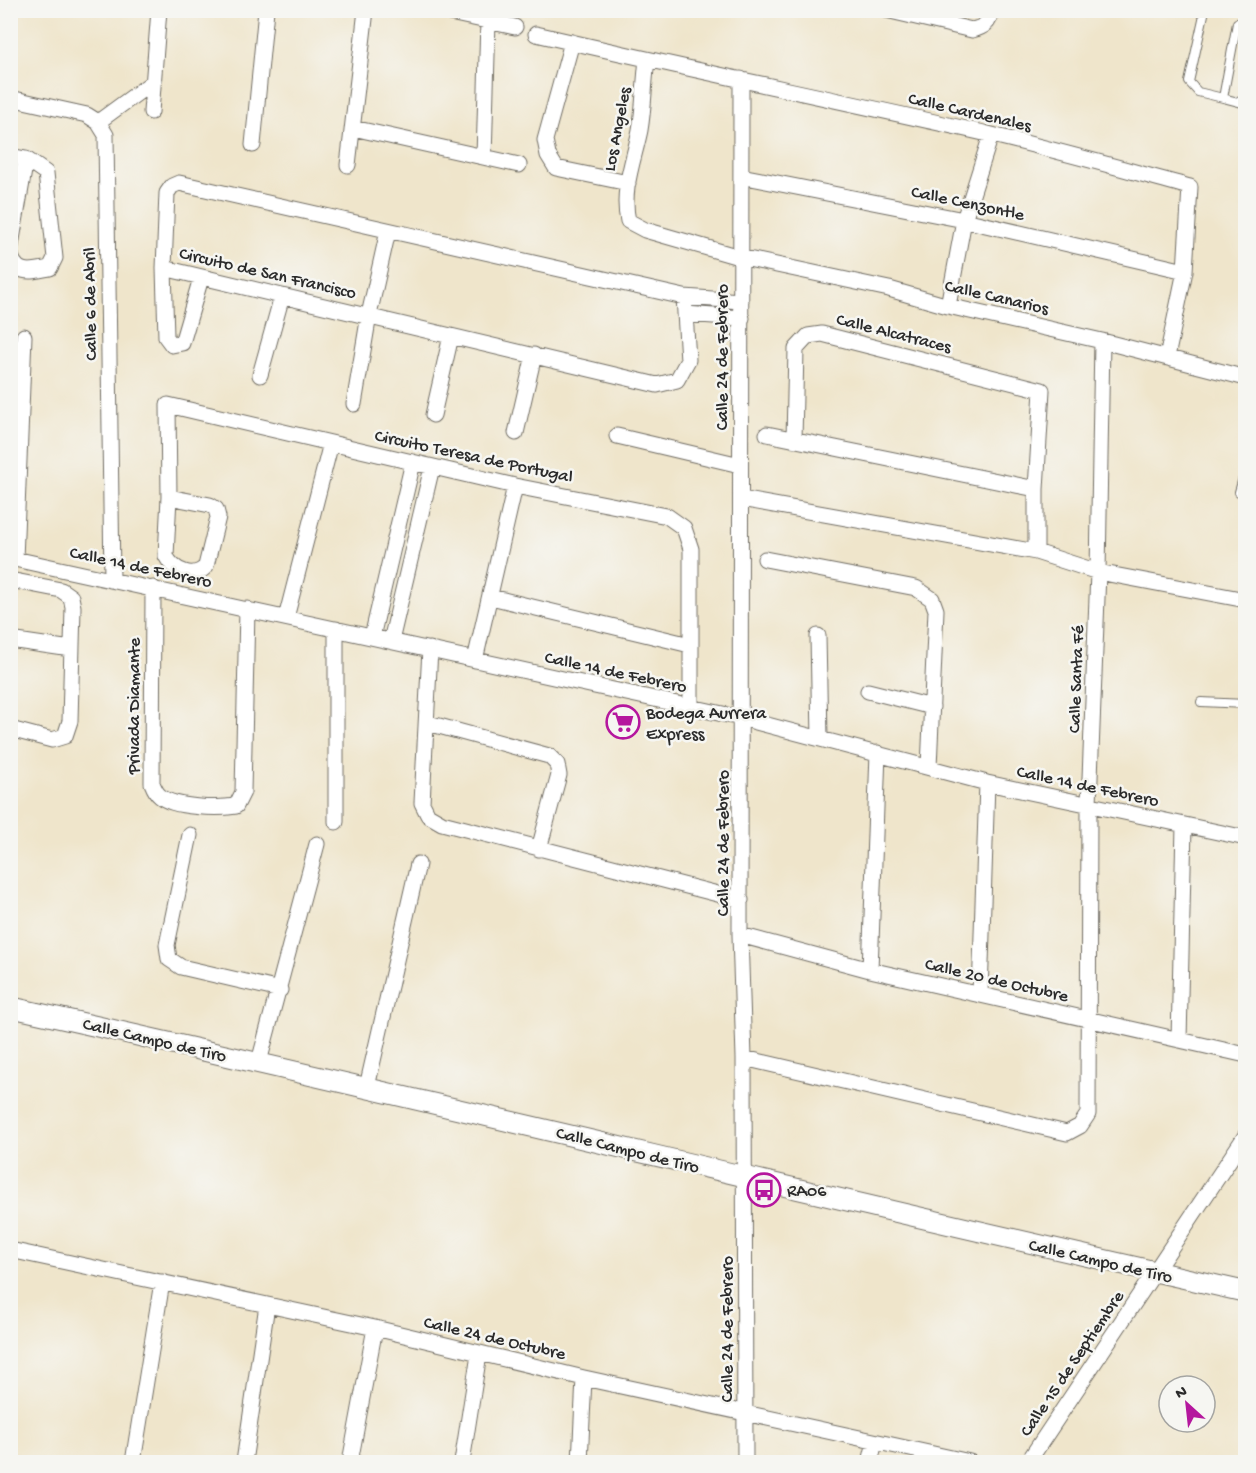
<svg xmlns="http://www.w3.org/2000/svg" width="1256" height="1473" viewBox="0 0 1256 1473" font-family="'Gochi Hand',sans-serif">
	<rect width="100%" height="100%" fill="#f6f6f2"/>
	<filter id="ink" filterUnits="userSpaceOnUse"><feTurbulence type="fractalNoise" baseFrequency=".0167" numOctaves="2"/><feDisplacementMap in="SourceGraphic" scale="12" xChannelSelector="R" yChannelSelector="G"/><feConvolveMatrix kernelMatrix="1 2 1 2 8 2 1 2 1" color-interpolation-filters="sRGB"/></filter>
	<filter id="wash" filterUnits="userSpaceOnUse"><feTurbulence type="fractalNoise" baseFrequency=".008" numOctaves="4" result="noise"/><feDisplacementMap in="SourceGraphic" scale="24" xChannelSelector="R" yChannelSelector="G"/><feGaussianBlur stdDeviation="1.35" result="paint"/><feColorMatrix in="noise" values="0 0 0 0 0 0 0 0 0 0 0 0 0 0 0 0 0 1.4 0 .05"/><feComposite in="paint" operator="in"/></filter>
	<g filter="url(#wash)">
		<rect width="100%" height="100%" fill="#efe5cb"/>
	</g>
	<g filter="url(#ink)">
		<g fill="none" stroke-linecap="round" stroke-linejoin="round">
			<g stroke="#706c63" stroke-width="10">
				<path id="service" d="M 1205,10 L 1189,82 L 1198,92 L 1223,98
					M 1246,23 L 1237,23 L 1223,98 L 1246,104
					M 1246,468 L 1239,492 L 1246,494
					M 1201,702 L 1246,704"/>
			</g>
			<g stroke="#706c63" stroke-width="17">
				<path id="minor" d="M 436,10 L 515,27
					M 886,10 L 972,30 C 985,27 989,23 992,10
					M 536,34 C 687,69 838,100 988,134 C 1056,150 1123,169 1190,187 L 1185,271 L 1167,357
					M 572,42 L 545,140 L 548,155 L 556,168 L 628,183
					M 647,60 C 644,83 644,107 640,130 C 634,160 621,190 628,221 L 645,230 L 739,257 L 889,289 L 948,306 L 1102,341 L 1246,378
					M 741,79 L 740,935 L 744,1058 L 745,1462
					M 10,98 L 87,115 L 98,122 L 106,135 L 112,579
					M 151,112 L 159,10
					M 98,122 L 154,81
					M 353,128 L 519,165
					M 253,145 L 266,10
					M 10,156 L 26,159 L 46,173 L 55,258 L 50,268 C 30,272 15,276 10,252
					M 484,157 L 488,21
					M 348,165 L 366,10
					M 741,176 L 964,220 L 1185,271
					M 10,251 L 26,159
					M 164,268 L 657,385 L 677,380 L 688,360 L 684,297
					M 201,278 L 182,343 L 172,345 L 166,337 L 164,268 L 167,193 L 172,186 L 179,183 L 684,297 L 741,301
					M 948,306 L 964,220 L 991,135
					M 685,314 L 742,318
					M 260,375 L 282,296
					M 354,404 L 369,315 L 388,231
					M 433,415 L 451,336
					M 516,433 L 534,355
					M 767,434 L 1036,489
					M 617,436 L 740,465
					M 794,440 L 796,349 L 808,336 L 822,334 L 1042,390 L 1036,489 L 1036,552
					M 169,497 L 210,505 L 216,509 L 218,517 L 206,566 C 194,581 173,570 166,556 L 169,497 L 168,405 L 515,486 L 667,516 L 684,528 L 691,549 L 691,707
					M 741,499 L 1036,552 L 1098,572 L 1246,600
					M 10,558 L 741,718 L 987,783 L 1246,838
					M 15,559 L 24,336
					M 765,559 L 916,588 L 932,599 L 936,610 L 929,767
					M 10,580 L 61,590 L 71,597 L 73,607 L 70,721 L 65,736 L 52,740 L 10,729
					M 153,588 L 152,783 C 154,788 156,793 160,796 C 174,808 218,809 236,806 L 243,792 L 247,609
					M 491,597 L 690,645
					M 286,618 L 331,443
					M 336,629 L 336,822
					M 818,636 L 820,738
					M 372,637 L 413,462
					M 10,640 L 71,649
					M 391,641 L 432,467
					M 430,649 L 422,803 L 428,815 L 442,823 L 741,900
					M 475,660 L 515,486
					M 868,691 L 932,707
					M 428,723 L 549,756 L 557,764 L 559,775 L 539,849
					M 190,835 L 167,945 L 169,959 L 181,967 L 280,990
					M 740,935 L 870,970 L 1246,1055
					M 870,970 L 878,753
					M 980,994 L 987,783
					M 1179,1040 L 1184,826
					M 744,1058 L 1067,1133 L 1080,1126 L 1088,1114 L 1089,804 L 1098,572 L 1102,341
					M 259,1062 L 317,844
					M 367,1087 L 418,864
					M 10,1250 L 375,1328 L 584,1378 L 970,1462
					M 133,1462 L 162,1282
					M 244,1462 L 267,1305
					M 350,1462 L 375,1328
					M 462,1462 L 479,1354
					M 580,1462 L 584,1378
					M 870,1462 L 875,1442
					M 1028,1462 L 1246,1135"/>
			</g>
			<g stroke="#706c63" stroke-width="22">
				<path id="tertiary" d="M 10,1007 C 423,1098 833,1200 1246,1292"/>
			</g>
			<use href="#service" stroke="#fff" stroke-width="8"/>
			<use href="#minor" stroke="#fff" stroke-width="15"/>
			<use href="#tertiary" stroke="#fff" stroke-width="20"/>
		</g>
	</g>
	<defs>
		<g id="supermarket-ring" transform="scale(1.725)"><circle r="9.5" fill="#f6f6f2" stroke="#b5179e" stroke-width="1.5"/><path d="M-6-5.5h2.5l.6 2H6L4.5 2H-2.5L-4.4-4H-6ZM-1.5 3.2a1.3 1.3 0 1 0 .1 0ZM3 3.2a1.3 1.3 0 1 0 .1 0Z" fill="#b5179e"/></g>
		<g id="bus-ring" transform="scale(1.725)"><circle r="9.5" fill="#f6f6f2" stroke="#b5179e" stroke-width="1.5"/><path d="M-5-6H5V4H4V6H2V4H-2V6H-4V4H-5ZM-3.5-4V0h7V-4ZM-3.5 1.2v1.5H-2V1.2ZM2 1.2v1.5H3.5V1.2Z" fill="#b5179e"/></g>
	</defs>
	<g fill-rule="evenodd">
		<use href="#supermarket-ring" x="623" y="722"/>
		<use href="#bus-ring" x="764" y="1190"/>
	</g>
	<g text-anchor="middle" stroke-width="5" stroke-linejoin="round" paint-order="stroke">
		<g font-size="18" fill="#2b2b2b" stroke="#f6f6f2">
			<text transform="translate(970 111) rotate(13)" y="6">Calle Cardenales</text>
			<text transform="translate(616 129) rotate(-79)" y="6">Los Angeles</text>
			<text transform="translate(968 202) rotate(12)" y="6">Calle Cenzontle</text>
			<text transform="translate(268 272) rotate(13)" y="6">Circuito de San Francisco</text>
			<text transform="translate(997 296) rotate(13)" y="6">Calle Canarios</text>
			<text transform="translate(89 304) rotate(-91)" y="6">Calle 6 de Abril</text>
			<text transform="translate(894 332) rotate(14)" y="6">Calle Alcatraces</text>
			<text transform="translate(721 357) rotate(-90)" y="6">Calle 24 de Febrero</text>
			<text transform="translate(474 455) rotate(12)" y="6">Circuito Teresa de Portugal</text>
			<text transform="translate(141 566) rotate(12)" y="6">Calle 14 de Febrero</text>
			<text transform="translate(616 671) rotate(12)" y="6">Calle 14 de Febrero</text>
			<text transform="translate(1075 679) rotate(-88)" y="6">Calle Santa Fé</text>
			<text transform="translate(133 706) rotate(-90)" y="6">Privada Diamante</text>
			<text transform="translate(1088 785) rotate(12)" y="6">Calle 14 de Febrero</text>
			<text transform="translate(722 843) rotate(-90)" y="6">Calle 24 de Febrero</text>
			<text transform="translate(997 979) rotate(13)" y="6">Calle 20 de Octubre</text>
			<text transform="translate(155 1039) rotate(13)" y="6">Calle Campo de Tiro</text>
			<text transform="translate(628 1149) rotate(14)" y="6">Calle Campo de Tiro</text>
			<text transform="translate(1101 1260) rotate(13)" y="6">Calle Campo de Tiro</text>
			<text transform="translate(726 1329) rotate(-90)" y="6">Calle 24 de Febrero</text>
			<text transform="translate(495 1337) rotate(13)" y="6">Calle 24 de Octubre</text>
			<text transform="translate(1071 1363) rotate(-56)" y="6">Calle 15 de Septiembre</text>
		</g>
		<g font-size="18" fill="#2b2b2b" stroke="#f6f6f2" text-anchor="start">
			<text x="646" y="718">Bodega Aurrera<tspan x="646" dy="21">Express</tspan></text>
			<text x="787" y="1196">RA06</text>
		</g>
	</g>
	<rect width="1256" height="1473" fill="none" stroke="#f6f6f2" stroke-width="36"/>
	<g transform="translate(1187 1404) rotate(333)"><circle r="28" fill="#f6f6f2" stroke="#a5a5a2" stroke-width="1.5"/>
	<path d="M0-4.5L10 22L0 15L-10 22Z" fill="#b5179e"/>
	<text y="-9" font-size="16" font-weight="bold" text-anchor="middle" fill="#2b2b2b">N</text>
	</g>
</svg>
